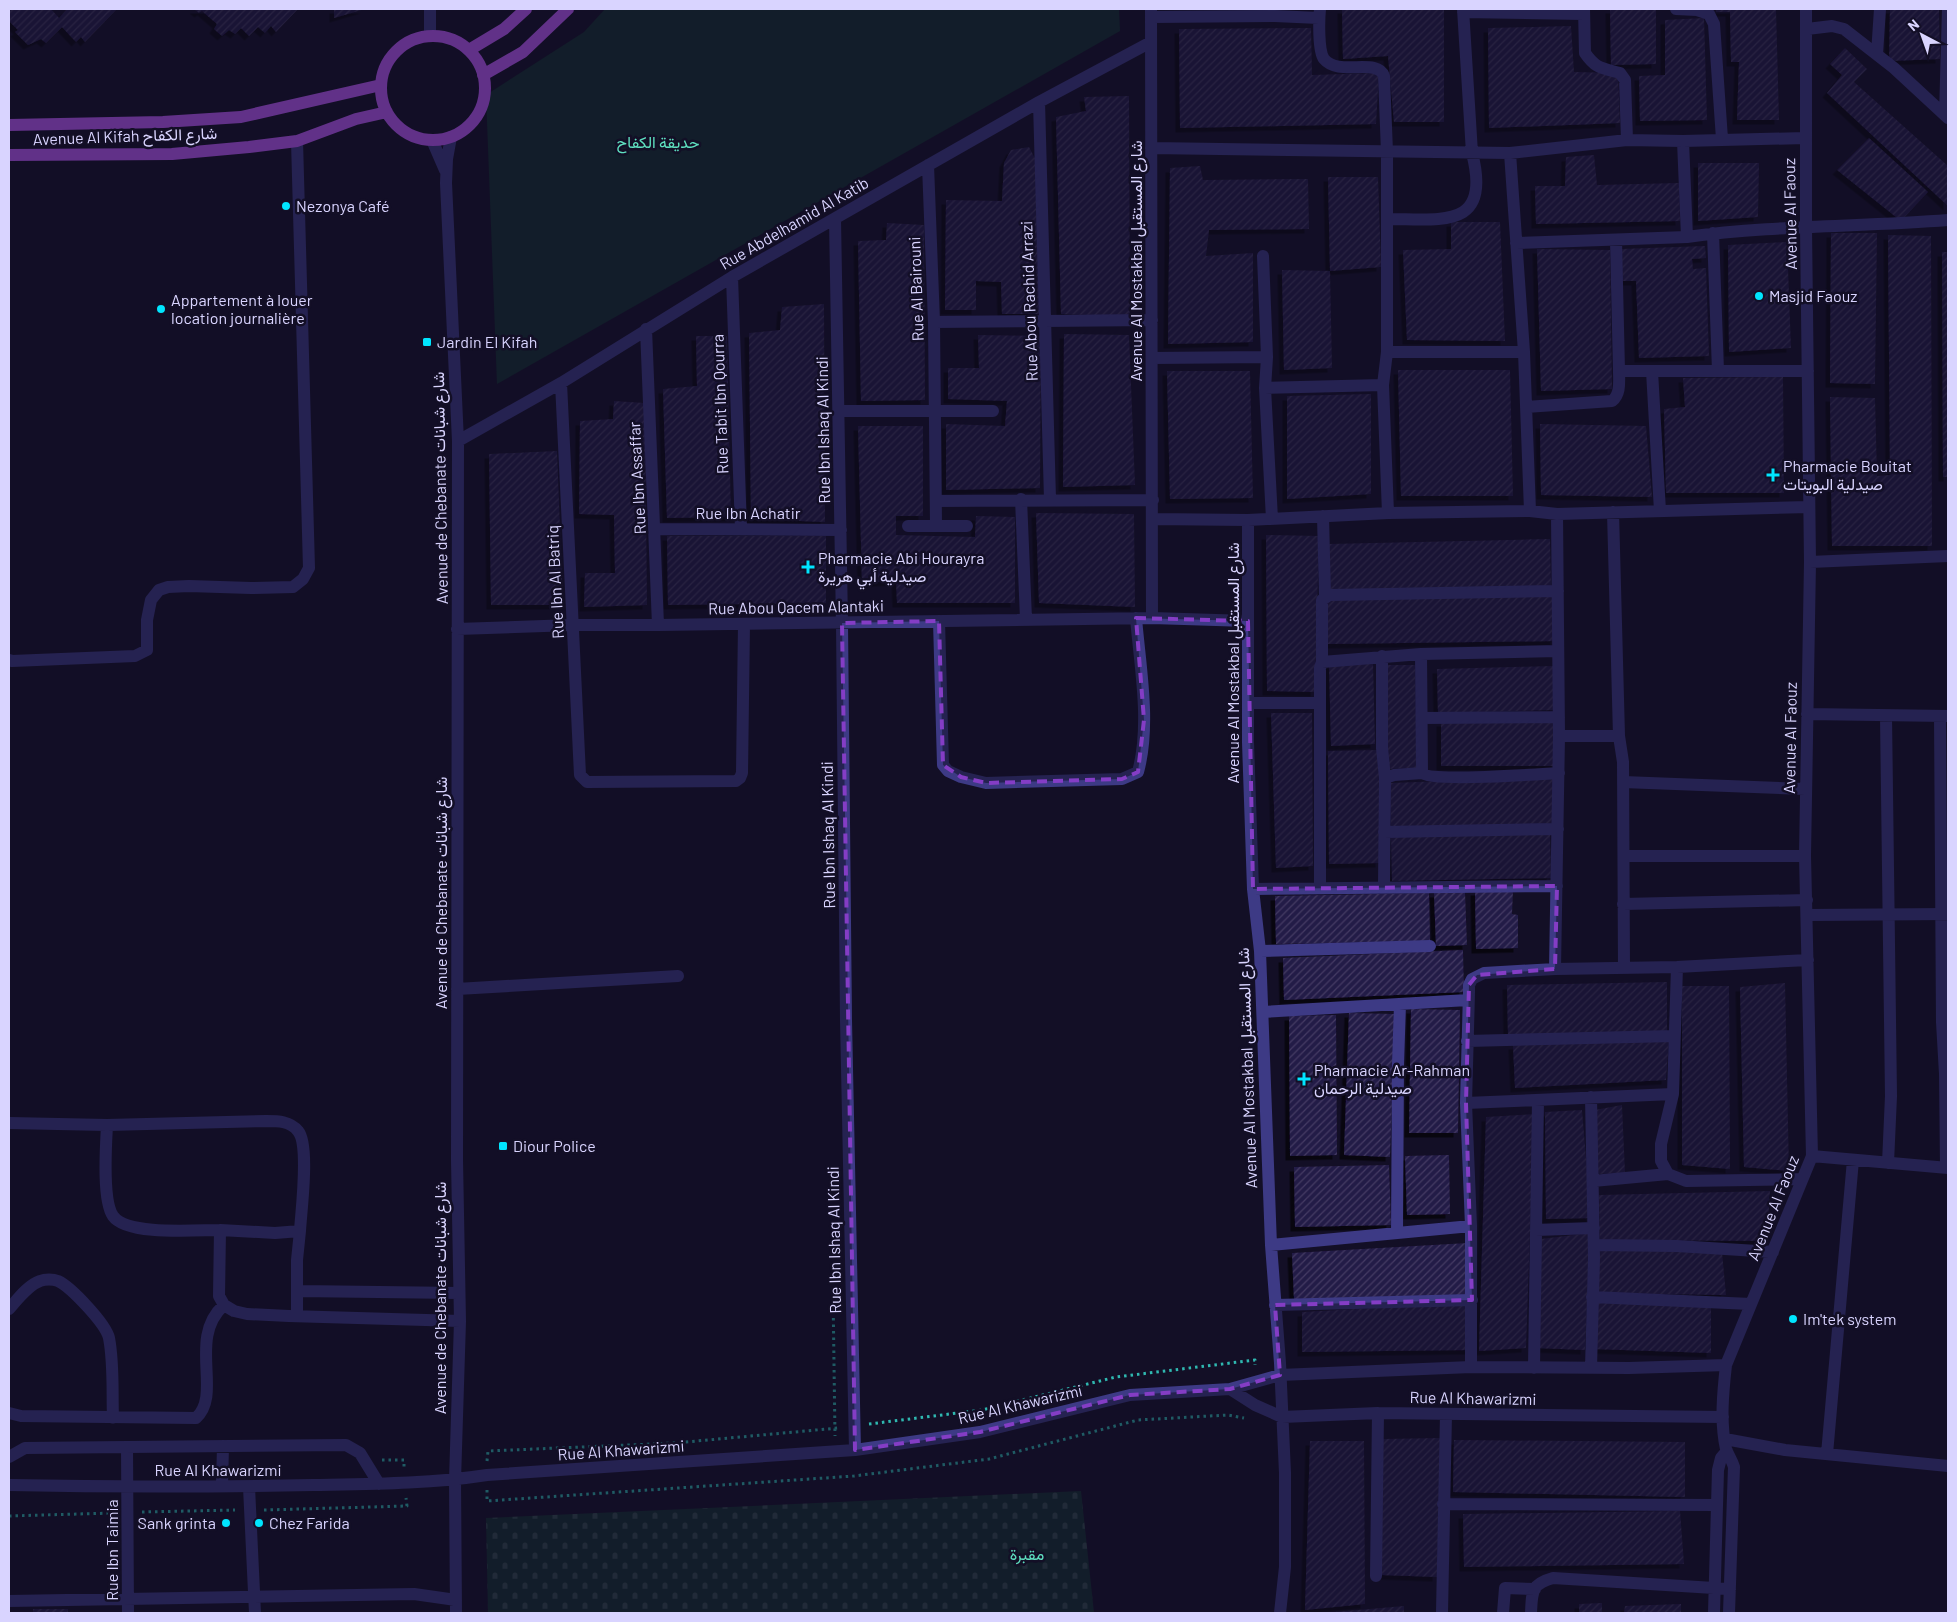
<svg xmlns="http://www.w3.org/2000/svg" width="1957" height="1622" viewBox="0 0 1957 1622" font-family="Barlow,Vazirmatn,sans-serif">
	<defs>
		<pattern id="cemetery-stones" width="16" height="16" patternUnits="userSpaceOnUse" patternTransform="scale(1.25)"><rect width="16" height="16" fill="#12302f"/><path d="M2 7V4a2 2 0 0 1 4 0v3zM10 15v-3a2 2 0 0 1 4 0v3z" fill="#344d4e"/></pattern>
		<pattern id="building-hatch" width="6" height="6" patternUnits="userSpaceOnUse" patternTransform="scale(1.25)"><rect width="6" height="6" fill="#241b47"/><path d="M-1 1l2-2M0 6l6-6M5 7l2-2" fill="none" stroke="#433b63"/></pattern>
		<filter id="shadow"><feDropShadow dx="-4.5" dy="4.5" stdDeviation="0" flood-color="#0009"/></filter>
	</defs>
	<rect width="100%" height="100%" fill="#130f26"/>
	<path fill="#12302f" d="M 605,9 L 1119,9 L 1120,31 L 497,384 L 486,95 L 584,32 Z"/>
	<path fill="url(#cemetery-stones)" d="M 1081,1491 L 1094,1613 L 488,1613 L 486,1518 Z"/>
	<path fill="url(#building-hatch)" filter="url(#shadow)" d="M 9,9 L 51,9 L 59,18 L 67,9 L 117,9 L 85,42 L 81,37 L 76,42 L 62,27 L 46,43 L 41,39 L 28,45 L 15,32 L 18,30 L 9,21 Z
		M 194,9 L 298,9 L 276,32 L 271,26 L 265,33 L 258,27 L 249,36 L 241,28 L 235,34 L 229,30 L 222,36 L 214,29 L 217,24 L 202,11 L 199,13 Z
		M 334,9 L 365,9 L 334,18 Z
		M 1342,9 L 1444,9 L 1444,122 L 1394,122 L 1388,56 L 1343,59 Z
		M 1610,9 L 1656,9 L 1656,64 L 1611,65 Z
		M 1716,9 L 1776,9 L 1779,120 L 1737,120 L 1739,62 L 1731,62 L 1730,12 L 1716,12 Z
		M 1890,9 L 1939,9 L 1940,59 L 1889,61 Z
		M 1704,18 L 1707,120 L 1640,121 L 1639,76 L 1665,75 L 1665,20 Z
		M 1571,26 L 1574,72 L 1618,73 L 1620,123 L 1489,128 L 1488,28 Z
		M 1311,28 L 1312,75 L 1379,73 L 1376,124 L 1180,128 L 1179,29 Z
		M 1845,48 L 1867,69 L 1854,82 L 1948,166 L 1948,206 L 1827,93 L 1842,75 L 1830,64 Z
		M 1129,96 L 1130,316 L 1061,314 L 1056,117 L 1086,111 L 1084,97 Z
		M 1869,138 L 1928,192 L 1901,221 L 1837,170 Z
		M 1029,147 L 1039,166 L 1040,314 L 1002,314 L 1001,282 L 976,281 L 976,310 L 945,310 L 946,200 L 1002,201 L 1004,163 L 1011,150 Z
		M 1594,155 L 1597,185 L 1679,183 L 1680,221 L 1536,224 L 1535,186 L 1565,186 L 1566,157 Z
		M 1698,163 L 1759,163 L 1758,217 L 1698,221 Z
		M 1200,166 L 1203,180 L 1308,179 L 1309,229 L 1209,230 L 1206,256 L 1253,253 L 1253,342 L 1168,344 L 1170,168 Z
		M 1328,177 L 1378,177 L 1381,267 L 1330,271 Z
		M 1451,222 L 1500,222 L 1505,341 L 1407,340 L 1403,250 L 1451,249 Z
		M 887,223 L 924,225 L 925,400 L 861,401 L 858,241 L 886,240 Z
		M 1831,233 L 1877,233 L 1875,384 L 1830,383 Z
		M 1888,235 L 1931,236 L 1932,546 L 1832,546 L 1830,397 L 1875,398 L 1877,476 L 1890,475 Z
		M 1787,242 L 1791,348 L 1729,352 L 1728,245 Z
		M 1705,246 L 1706,258 L 1692,259 L 1693,269 L 1706,268 L 1709,356 L 1639,358 L 1636,281 L 1622,281 L 1621,249 Z
		M 1537,249 L 1610,250 L 1612,389 L 1541,391 Z
		M 1942,252 L 1948,252 L 1948,477 L 1943,477 Z
		M 1282,270 L 1330,271 L 1332,368 L 1284,370 Z
		M 824,304 L 825,522 L 751,519 L 749,333 L 780,330 L 782,307 Z
		M 1064,334 L 1129,335 L 1135,485 L 1063,487 Z
		M 978,335 L 1041,336 L 1040,488 L 946,490 L 946,424 L 1005,426 L 1007,401 L 948,399 L 948,368 L 979,368 Z
		M 696,336 L 727,336 L 731,517 L 667,518 L 663,389 L 697,386 Z
		M 1398,370 L 1510,370 L 1513,496 L 1401,496 Z
		M 1167,371 L 1250,371 L 1253,498 L 1170,499 Z
		M 1783,377 L 1784,493 L 1666,493 L 1664,409 L 1685,407 L 1683,378 Z
		M 1371,394 L 1371,494 L 1287,499 L 1287,396 Z
		M 614,401 L 645,403 L 647,605 L 584,607 L 585,573 L 615,573 L 614,515 L 579,514 L 580,421 L 613,419 Z
		M 1540,424 L 1646,426 L 1652,497 L 1541,495 Z
		M 858,426 L 923,426 L 923,516 L 896,516 L 896,535 L 975,537 L 976,516 L 1015,517 L 1015,603 L 897,603 L 896,581 L 862,583 Z
		M 557,451 L 563,605 L 491,605 L 489,454 Z
		M 1036,513 L 1134,514 L 1135,607 L 1039,603 Z
		M 1266,535 L 1319,536 L 1315,692 L 1267,691 Z
		M 667,536 L 826,536 L 826,603 L 668,605 Z
		M 1550,539 L 1551,586 L 1328,590 L 1328,544 Z
		M 1554,595 L 1555,641 L 1328,644 L 1327,599 Z
		M 1373,663 L 1375,744 L 1331,746 L 1329,664 Z
		M 1384,665 L 1415,665 L 1417,768 L 1385,769 Z
		M 1554,666 L 1555,710 L 1438,713 L 1437,669 Z
		M 1271,713 L 1312,713 L 1313,866 L 1276,868 Z
		M 1441,722 L 1556,722 L 1556,766 L 1441,766 Z
		M 1379,750 L 1380,863 L 1329,864 L 1328,751 Z
		M 1555,777 L 1556,824 L 1391,829 L 1390,783 Z
		M 1550,833 L 1551,878 L 1392,881 L 1391,836 Z
		M 1513,890 L 1512,914 L 1518,915 L 1518,948 L 1476,949 L 1475,891 Z
		M 1465,892 L 1467,945 L 1436,946 L 1434,893 Z
		M 1429,893 L 1430,941 L 1276,944 L 1275,896 Z
		M 1463,950 L 1464,992 L 1284,1000 L 1283,958 Z
		M 1667,982 L 1667,1032 L 1508,1035 L 1507,985 Z
		M 1785,983 L 1789,1171 L 1744,1167 L 1740,987 Z
		M 1682,986 L 1729,986 L 1730,1169 L 1682,1165 Z
		M 1411,1009 L 1460,1010 L 1458,1133 L 1409,1133 Z
		M 1349,1013 L 1395,1014 L 1390,1157 L 1344,1155 Z
		M 1336,1015 L 1337,1155 L 1290,1156 L 1289,1016 Z
		M 1669,1040 L 1666,1080 L 1515,1088 L 1513,1045 Z
		M 1622,1105 L 1625,1173 L 1596,1174 L 1595,1110 Z
		M 1582,1110 L 1591,1218 L 1546,1219 L 1545,1112 Z
		M 1534,1114 L 1526,1348 L 1479,1351 L 1486,1117 Z
		M 1449,1155 L 1450,1214 L 1407,1215 L 1405,1156 Z
		M 1389,1165 L 1391,1225 L 1295,1227 L 1294,1167 Z
		M 1770,1191 L 1767,1241 L 1600,1240 L 1599,1195 Z
		M 1590,1233 L 1585,1350 L 1536,1348 L 1541,1239 Z
		M 1468,1243 L 1470,1295 L 1294,1299 L 1292,1253 Z
		M 1600,1249 L 1722,1252 L 1726,1295 L 1594,1293 Z
		M 1596,1302 L 1711,1306 L 1711,1353 L 1593,1349 Z
		M 1468,1303 L 1470,1350 L 1302,1352 L 1302,1312 Z
		M 1441,1438 L 1437,1577 L 1381,1575 L 1383,1439 Z
		M 1454,1440 L 1685,1442 L 1685,1497 L 1453,1492 Z
		M 1310,1441 L 1364,1441 L 1365,1604 L 1305,1610 Z
		M 1680,1511 L 1684,1564 L 1464,1567 L 1463,1514 Z
		M 1602,1603 L 1602,1613 L 1579,1613 L 1579,1604 Z
		M 1681,1604 L 1681,1613 L 1624,1613 L 1625,1606 Z
		M 1404,1606 L 1404,1613 L 1335,1613 L 1335,1612 Z
		M 33,1609 L 68,1609 L 68,1613 L 33,1613 Z"/>
	<g fill="none" stroke-linecap="round" stroke-linejoin="round">
		<path stroke="#2fb8b0" stroke-width="3" stroke-dasharray="2.5 4" stroke-linecap="butt" d="M 833,1292 L 835,1436
			M 869,1424 L 982,1410 L 1116,1377 L 1255,1360 L 1255,1365
			M 382,1460 L 404,1460 L 404,1467
			M 487,1461 L 488,1451 L 675,1443 L 838,1428
			M 487,1490 L 487,1501 L 854,1476 L 989,1459 L 1138,1420 L 1228,1415 L 1244,1418
			M 264,1510 L 407,1506 L 406,1498
			M 142,1512 L 235,1510
			M 9,1516 L 113,1513"/>
		<path stroke="#3d3a85" stroke-width="12" d="M 1151,9 L 1152,618
			M 1320,9 C 1319,19 1318,51 1324,59 C 1339,77 1377,57 1384,76 L 1387,152 L 1387,352 L 1383,385 L 1388,513
			M 1584,9 L 1585,53 C 1596,69 1602,68 1620,73 L 1625,80 L 1627,140
			M 1676,9 L 1697,10 L 1709,14 L 1714,24 L 1722,139
			M 1463,12 L 1584,14
			M 1151,17 L 1275,16 L 1319,18
			M 1807,29 L 1832,26 L 1844,29 L 1894,68 L 1948,118
			M 430,36 L 430,9
			M 1877,54 L 1880,9
			M 1039,102 L 1050,499
			M 1945,114 L 1948,9
			M 451,137 L 447,159 L 446,183 L 458,441 L 457,1160 L 460,1321 L 455,1480 L 456,1613
			M 432,140 L 445,170
			M 1683,141 L 1687,237
			M 1151,148 L 1510,153 L 1627,140 L 1683,141 L 1805,138
			M 1510,153 L 1524,352 L 1530,511
			M 928,165 L 934,322 L 936,525
			M 835,219 L 842,623 L 846,1020 L 855,1450
			M 1387,219 C 1442,219 1492,230 1472,153 L 1463,9
			M 1713,233 L 1718,371
			M 1516,243 L 1687,237 C 1773,225 1861,227 1948,220
			M 1263,256 L 1267,357 L 1265,388 L 1272,519
			M 732,277 L 741,529
			M 934,322 L 1152,320
			M 646,329 L 658,625
			M 1387,352 L 1524,352
			M 1152,358 L 1267,357
			M 1619,371 L 1808,371
			M 1652,371 L 1660,511
			M 561,383 L 580,775 L 587,782 L 736,781 L 740,778 L 742,773 L 744,624
			M 1265,388 L 1383,385
			M 1526,407 L 1612,401 C 1621,394 1619,381 1619,371 L 1616,240
			M 839,411 L 993,411
			M 458,441 L 561,383 L 732,277 L 1039,102 L 1151,42
			M 1021,499 L 1026,619
			M 936,501 L 1153,500
			M 1613,512 L 1619,736 L 1623,762 L 1624,968
			M 1323,516 L 1325,597
			M 1152,519 L 1248,520 L 1388,513 L 1530,511 L 1557,514 L 1809,507
			M 1248,520 L 1248,742 L 1253,889 L 1260,951 L 1271,1245 L 1280,1363 L 1285,1473 L 1285,1567 L 1280,1613
			M 908,526 L 967,526
			M 656,529 L 841,530
			M 1810,562 L 1948,556
			M 939,621 L 943,765 L 948,771 L 961,777 L 986,783 L 1122,779 L 1138,772 C 1151,724 1140,667 1136,618
			M 457,629 L 573,625 L 658,625 L 1152,618 L 1248,621
			M 1421,654 L 1422,773
			M 1382,656 L 1382,748 L 1385,778
			M 9,660 L 12,661 L 135,656 L 147,650 L 147,620 L 151,600 L 159,590 L 168,587 L 189,586 L 251,588 L 293,587 L 303,579 L 309,568 L 297,141
			M 1322,662 L 1322,600 L 1329,595 L 1558,591
			M 1248,703 L 1320,703
			M 1807,714 L 1948,716
			M 1886,716 L 1891,1096 L 1888,1163
			M 1940,716 L 1942,1022 L 1945,1074 L 1946,1168
			M 1422,718 L 1559,717
			M 1559,736 L 1619,736
			M 1623,782 L 1805,789
			M 1384,832 L 1558,829
			M 1624,856 L 1805,856
			M 1384,887 L 1385,778 L 1394,775 L 1422,773 C 1431,782 1539,774 1559,773
			M 1320,888 L 1320,668 L 1322,662 L 1421,654 L 1558,651
			M 1253,889 L 1557,886
			M 1623,904 L 1807,900
			M 1808,915 L 1948,914
			M 1260,951 L 1430,946
			M 1677,967 L 1673,1094 L 1661,1144 L 1661,1161 L 1668,1174 L 1686,1181 L 1802,1179
			M 1555,969 L 1559,736 L 1557,514
			M 457,989 L 678,976
			M 1263,1012 L 1468,1000
			M 1467,1041 L 1674,1036
			M 1591,1097 L 1594,1258 L 1591,1368
			M 1466,1103 L 1673,1094
			M 9,1123 L 107,1125
			M 1812,1156 L 1948,1168
			M 1593,1181 L 1668,1174
			M 220,1230 C 196,1230 127,1236 113,1216 C 102,1200 106,1145 107,1125 L 266,1121 C 278,1121 290,1121 298,1131 C 310,1145 301,1211 300,1231
			M 1536,1230 L 1594,1228
			M 1397,1233 L 1398,1065 L 1400,1004
			M 1271,1245 L 1471,1226
			M 1594,1245 L 1677,1246 L 1773,1252
			M 298,1291 L 459,1293
			M 1592,1297 L 1751,1304
			M 1275,1305 L 1472,1300
			M 9,1309 C 17,1300 28,1285 40,1281 C 45,1279 53,1279 58,1281 C 71,1287 106,1324 109,1338 C 114,1364 112,1392 113,1418
			M 297,1316 L 297,1260 L 300,1231 L 275,1233 L 220,1230 L 219,1296 L 224,1305 L 234,1311 L 247,1314 L 289,1316 L 460,1321
			M 1471,1367 L 1471,1226 L 1466,1103 L 1469,992 L 1469,985 L 1472,979 L 1484,973 L 1555,969 L 1677,967 L 1808,960
			M 1534,1368 L 1538,1100
			M 1230,1389 L 1255,1405 L 1282,1417 L 1378,1413 L 1723,1417
			M 9,1413 L 21,1416 L 196,1418 C 223,1394 187,1338 224,1305
			M 1725,1439 L 1785,1450 L 1948,1466
			M 127,1447 L 128,1613
			M 1827,1454 L 1853,1160
			M 9,1457 L 25,1448 L 346,1445 L 360,1453 L 379,1484
			M 9,1485 C 110,1487 211,1487 313,1485 C 371,1484 429,1484 487,1475 L 855,1450 L 980,1432 L 1130,1395 L 1230,1389 L 1280,1375 L 1471,1367 L 1629,1368 L 1726,1365
			M 222,1486 L 223,1446
			M 249,1487 L 255,1613
			M 1443,1504 L 1717,1505
			M 1376,1576 L 1378,1413
			M 9,1601 L 414,1594 L 456,1600
			M 1442,1613 L 1446,1414
			M 1503,1613 L 1505,1588 L 1535,1589
			M 1531,1613 C 1532,1592 1531,1584 1553,1578 L 1730,1589
			M 1714,1613 L 1718,1470 L 1721,1458 L 1727,1451
			M 1729,1613 L 1734,1467 C 1732,1460 1728,1455 1726,1449 C 1720,1422 1723,1392 1726,1365 L 1812,1156 L 1805,856 L 1810,562 L 1806,228 L 1806,9"/>
		<path stroke="#c25bff" stroke-width="12" d="M381 88a52 52 0 1 1 104 0a52 52 0 1 1-104 0Z
			M 469,50 L 504,29 L 526,9
			M 483,75 L 523,52 L 568,9
			M 9,125 L 163,122 L 241,117 L 381,85
			M 9,155 L 172,154 L 249,147 L 297,141 L 356,119 L 387,112"/>
	</g>
	<path d="M0 0H1957V1622H0ZM 1136,618 L 1248,621 L 1253,889 L 1557,886 L 1555,969 L 1477,975 L 1469,985 L 1466,1103 L 1472,1300 L 1275,1305 L 1280,1375 L 1230,1389 L 1130,1395 L 980,1432 L 855,1450 L 842,623 L 939,621 L 943,765 L 961,777 L 986,783 L 1122,779 L 1138,772 L 1144,720 Z" fill="#130f26" fill-opacity=".55" fill-rule="evenodd"/>
	<path fill="none" stroke="#843dc5" stroke-width="4" stroke-dasharray="10 6" stroke-linejoin="round" d="M 1136,618 L 1248,621 L 1253,889 L 1557,886 L 1555,969 L 1477,975 L 1469,985 L 1466,1103 L 1472,1300 L 1275,1305 L 1280,1375 L 1230,1389 L 1130,1395 L 980,1432 L 855,1450 L 842,623 L 939,621 L 943,765 L 961,777 L 986,783 L 1122,779 L 1138,772 L 1144,720 Z"/>
	<g fill="#00e5ff" stroke="#130f26" stroke-width="2">
		<circle cx="286" cy="206" r="5"/>
		<circle cx="1759" cy="296" r="5"/>
		<circle cx="161" cy="309" r="5"/>
		<rect x="422" y="337" width="10" height="10" rx="2.5"/>
		<path d="M1770.5 467.5h5v5h5v5h-5v5h-5v-5h-5v-5h5z"/>
		<path d="M805.5 559.5h5v5h5v5h-5v5h-5v-5h-5v-5h5z"/>
		<path d="M1301.5 1071.5h5v5h5v5h-5v5h-5v-5h-5v-5h5z"/>
		<rect x="498" y="1141" width="10" height="10" rx="2.5"/>
		<circle cx="1793" cy="1319" r="5"/>
		<circle cx="226" cy="1523" r="5"/>
		<circle cx="259" cy="1523" r="5"/>
	</g>
	<g text-anchor="middle" stroke-width="5" stroke-linejoin="round" paint-order="stroke">
		<g font-size="16" fill="#d9d4ff" stroke="#130f26">
			<text transform="translate(125 136) rotate(-2)" y="6">Avenue Al Kifah شارع الكفاح</text>
			<text transform="translate(1790 214) rotate(-91)" y="6">Avenue Al Faouz</text>
			<text transform="translate(794 223) rotate(-30)" y="6">Rue Abdelhamid Al Katib</text>
			<text transform="translate(1136 261) rotate(-90)" y="6">Avenue Al Mostakbal شارع المستقبل</text>
			<text transform="translate(916 289) rotate(-92)" y="6">Rue Al Bairouni</text>
			<text transform="translate(1029 301) rotate(-92)" y="6">Rue Abou Rachid Arrazi</text>
			<text transform="translate(720 404) rotate(-92)" y="6">Rue Tabit Ibn Qourra</text>
			<text transform="translate(823 430) rotate(-91)" y="6">Rue Ibn Ishaq Al Kindi</text>
			<text transform="translate(637 478) rotate(-93)" y="6">Rue Ibn Assaffar</text>
			<text transform="translate(440 488) rotate(-91)" y="6">Avenue de Chebanate شارع شبانات</text>
			<text x="748" y="519">Rue Ibn Achatir</text>
			<text transform="translate(555 582) rotate(-93)" y="6">Rue Ibn Al Batriq</text>
			<text transform="translate(796 607) rotate(-1)" y="6">Rue Abou Qacem Alantaki</text>
			<text transform="translate(1233 663) rotate(-90)" y="6">Avenue Al Mostakbal شارع المستقبل</text>
			<text transform="translate(1790 738) rotate(-89)" y="6">Avenue Al Faouz</text>
			<text transform="translate(828 835) rotate(-91)" y="6">Rue Ibn Ishaq Al Kindi</text>
			<text transform="translate(441 893) rotate(-90)" y="6">Avenue de Chebanate شارع شبانات</text>
			<text transform="translate(1247 1068) rotate(-92)" y="6">Avenue Al Mostakbal شارع المستقبل</text>
			<text transform="translate(1773 1208) rotate(-68)" y="6">Avenue Al Faouz</text>
			<text transform="translate(834 1240) rotate(-91)" y="6">Rue Ibn Ishaq Al Kindi</text>
			<text transform="translate(440 1298) rotate(-90)" y="6">Avenue de Chebanate شارع شبانات</text>
			<text transform="translate(1473 1398) rotate(1)" y="6">Rue Al Khawarizmi</text>
			<text transform="translate(1020 1404) rotate(-13)" y="6">Rue Al Khawarizmi</text>
			<text transform="translate(621 1450) rotate(-4)" y="6">Rue Al Khawarizmi</text>
			<text x="218" y="1476">Rue Al Khawarizmi</text>
			<text transform="translate(112 1550) rotate(-90)" y="6">Rue Ibn Taimia</text>
		</g>
		<g font-size="16" fill="#5fe0c0" stroke="#130f26">
			<text x="658" y="148">حديقة الكفاح</text>
			<text x="1027" y="1560">مقبرة</text>
		</g>
		<g font-size="16" fill="#d9d4ff" stroke="#130f26" text-anchor="start">
			<text x="296" y="212">Nezonya Café</text>
			<text x="1769" y="302">Masjid Faouz</text>
			<text x="171" y="306">Appartement à louer<tspan x="171" dy="18">location journalière</tspan></text>
			<text x="437" y="348">Jardin El Kifah</text>
			<text x="1783" y="472">Pharmacie Bouitat<tspan x="1783" dy="18">صيدلية البويتات</tspan></text>
			<text x="818" y="564">Pharmacie Abi Hourayra<tspan x="818" dy="18">صيدلية أبي هريرة</tspan></text>
			<text x="1314" y="1076">Pharmacie Ar-Rahman<tspan x="1314" dy="18">صيدلية الرحمان</tspan></text>
			<text x="513" y="1152">Diour Police</text>
			<text x="1803" y="1325">Im'tek system</text>
			<text x="216" y="1529" text-anchor="end">Sank grinta</text>
			<text x="269" y="1529">Chez Farida</text>
		</g>
	</g>
	<rect width="1957" height="1622" fill="none" stroke="#d9d4ff" stroke-width="20"/>
	<g transform="translate(1922 35) rotate(319)" stroke="#130f26" stroke-width="4" paint-order="stroke">
	<path d="M0-4L9 19L0 12L-9 19Z" fill="#d9d4ff"/>
	<text y="-8" font-size="14" font-weight="bold" text-anchor="middle" fill="#d9d4ff">N</text>
	</g>
</svg>
